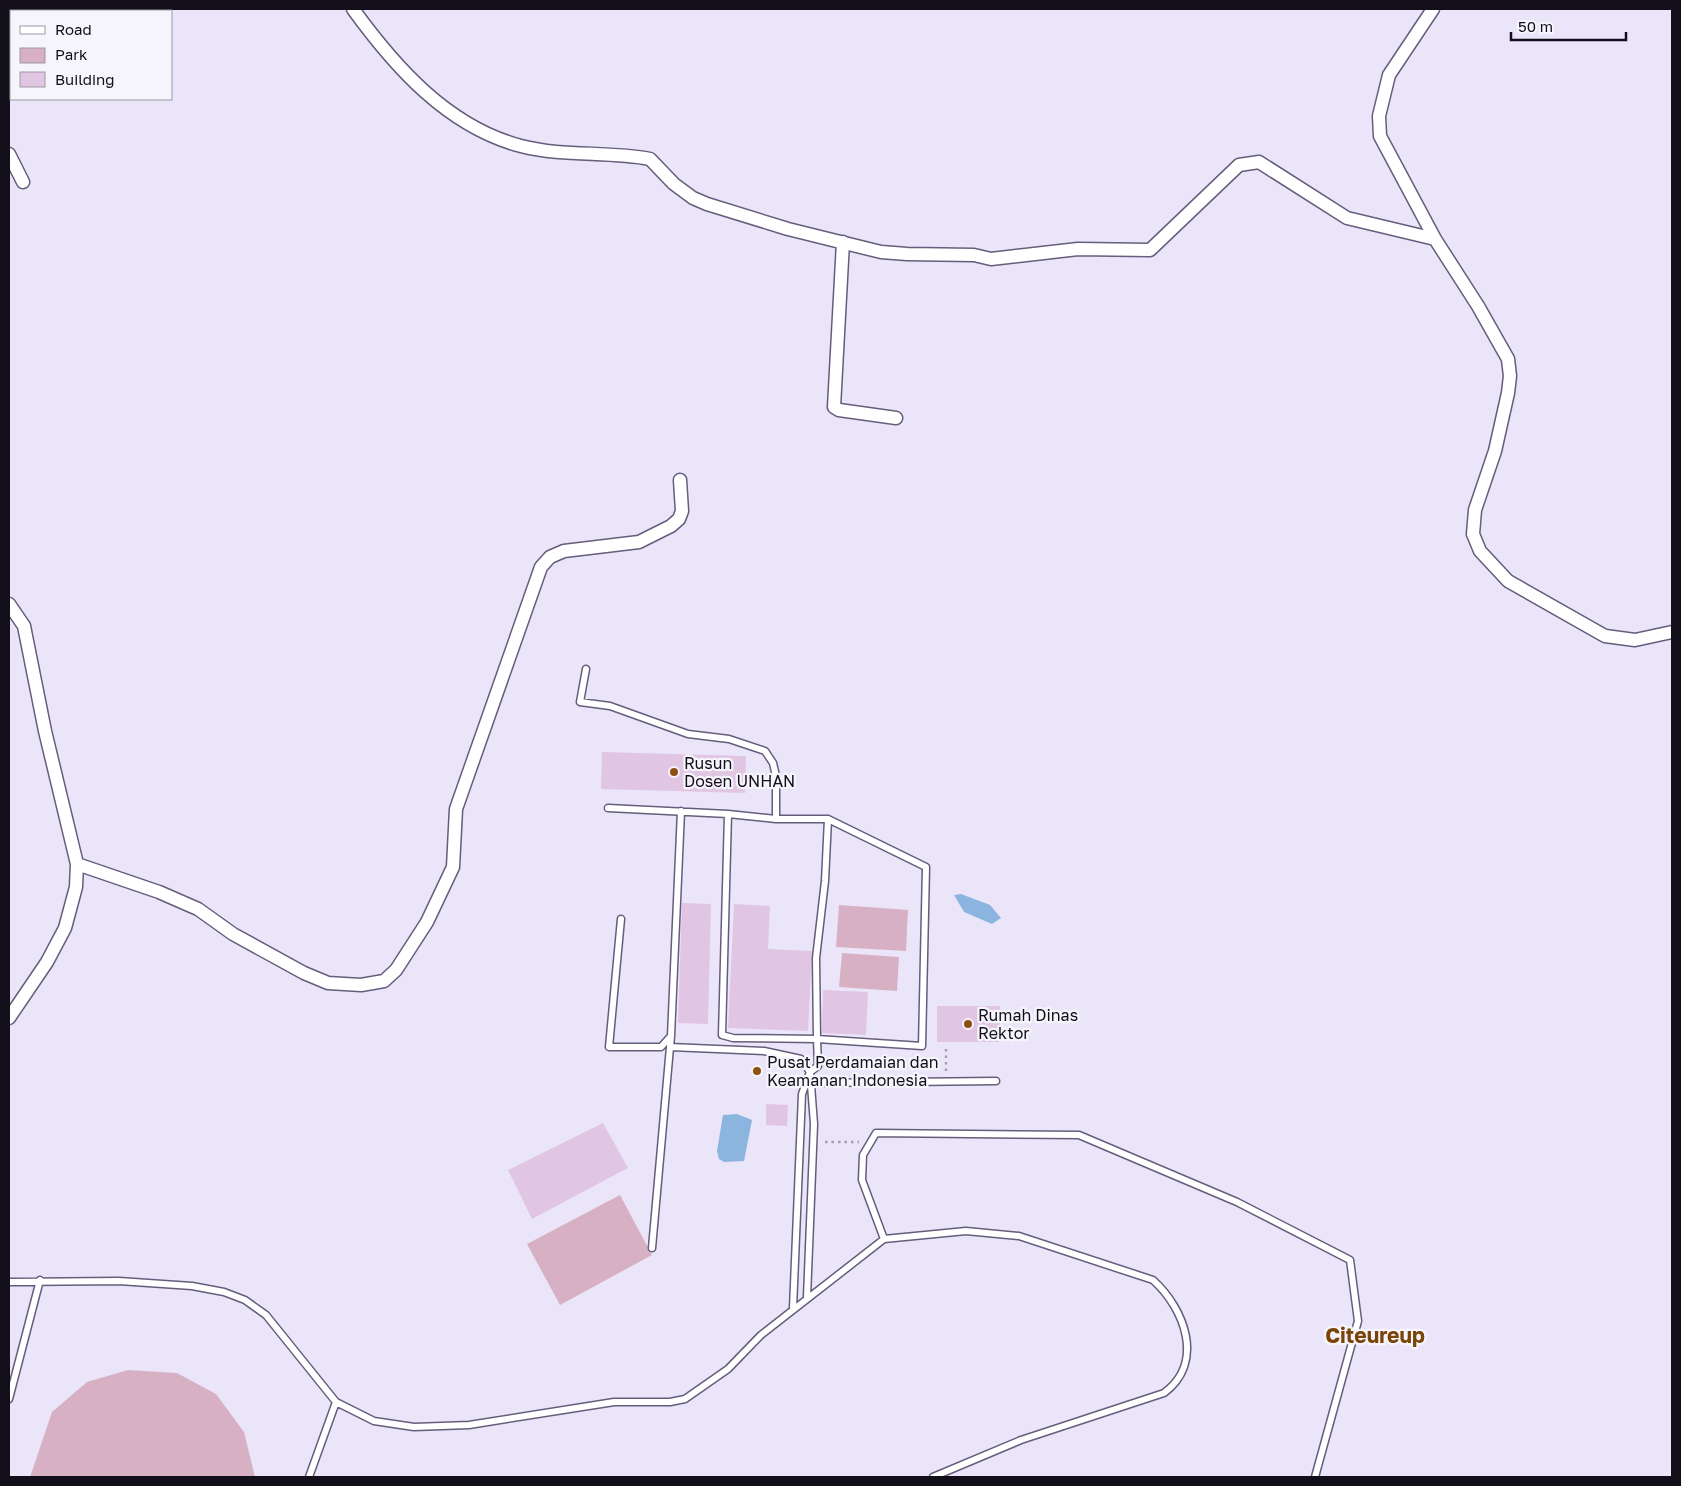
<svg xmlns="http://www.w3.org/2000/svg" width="1681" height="1486" viewBox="0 0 1681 1486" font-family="'Golos Text',sans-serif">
	<rect width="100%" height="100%" fill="#ebe5fa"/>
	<path fill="#d7b0c4" d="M 839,905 L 908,910 L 906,951 L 836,947 Z
		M 842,953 L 899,957 L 897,991 L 839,987 Z
		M 620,1195 L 652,1255 L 560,1305 L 527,1244 Z
		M 128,1370 L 177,1373 L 216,1394 L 244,1432 L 255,1477 L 30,1477 L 52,1412 L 87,1382 Z"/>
	<path fill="#8bb5de" d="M 961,894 L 990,905 L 1001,918 L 992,924 L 964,912 L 954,895 Z
		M 737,1114 L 752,1120 L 744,1161 L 724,1162 L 719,1159 L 717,1151 L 723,1115 Z"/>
	<path fill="#e0c6e3" d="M 602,752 L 746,756 L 745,793 L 601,789 Z
		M 682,903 L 711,904 L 708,1024 L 678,1023 Z
		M 734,904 L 770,906 L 768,949 L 812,951 L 808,1031 L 728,1028 Z
		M 823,990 L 868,992 L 866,1035 L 822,1033 Z
		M 937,1006 L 1000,1006 L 1000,1042 L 937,1042 Z
		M 766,1104 L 788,1105 L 787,1126 L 766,1125 Z
		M 603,1123 L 628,1168 L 532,1219 L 508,1170 Z"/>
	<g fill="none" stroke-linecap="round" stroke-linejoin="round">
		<g stroke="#655d7b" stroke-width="9">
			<path id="service" d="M 586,669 L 580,702 L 610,706 L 688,734 L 729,739 L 765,751 L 773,763 L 776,776 L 776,819
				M 608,808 L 728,814 L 722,1035 L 733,1038 L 817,1039 L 818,1066 L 810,1072 L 802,1094 L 793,1308
				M 728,814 L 776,819 L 828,819 L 825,881 L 816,958 L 817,1039 L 922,1046 L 926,867 L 828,819
				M 621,919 L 609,1047 L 661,1047 L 671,1036
				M 670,1047 L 764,1051 L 801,1059 L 810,1072 L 814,1124 L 807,1297
				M 811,1083 L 996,1081
				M 884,1239 L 862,1180 L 863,1155 L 876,1133 L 1079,1135 L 1237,1202 L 1350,1260 L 1358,1321 L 1315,1477
				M 652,1248 L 671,1036 L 681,811
				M 9,1282 L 119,1281 L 192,1286 L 224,1292 L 245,1300 L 266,1315 L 336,1402 L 374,1421 L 414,1427 L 469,1425 L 614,1402 L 670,1402 L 685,1399 L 728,1369 L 761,1335 L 884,1239 L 966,1231 L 1019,1236 L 1153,1280 C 1185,1309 1205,1363 1164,1393 L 1021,1440 L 933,1477
				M 9,1399 L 40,1280
				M 309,1477 L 336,1402"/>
		</g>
		<g stroke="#655d7b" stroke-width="15">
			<path id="minor" d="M 353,9 C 395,67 448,127 521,146 C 563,157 608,151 650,159 L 674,184 L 693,198 L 707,204 L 788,229 L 881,252 L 907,254 L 974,255 L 991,259 L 1078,249 L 1150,250 L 1239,165 L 1259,162 L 1347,218 L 1435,239
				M 1433,9 L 1389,75 L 1379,116 L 1380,136 L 1435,239 L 1478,306 L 1508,359 L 1510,376 L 1508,393 L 1495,451 L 1475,510 L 1473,534 L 1480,551 L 1508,581 L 1605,636 L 1635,640 L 1672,632
				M 9,154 L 23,182
				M 843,242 L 834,407 L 839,410 L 896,418
				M 9,604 L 24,626 L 45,731 L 77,864 L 76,887 L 65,928 L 47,962 L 9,1018
				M 77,864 L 159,892 L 198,909 L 233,934 L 304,973 L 328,983 L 361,985 L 384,981 L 396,970 L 427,922 L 453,867 L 456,809 L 541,567 L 550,557 L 564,551 L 639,542 L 671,526 L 679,519 L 682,511 L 680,480"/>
		</g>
		<path stroke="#a49eb0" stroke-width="2.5" stroke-dasharray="2.5 4" stroke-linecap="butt" d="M 946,1071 L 946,1046
			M 825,1142 L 859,1142"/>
		<use href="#service" stroke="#fff" stroke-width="6"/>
		<use href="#minor" stroke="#fff" stroke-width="12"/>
	</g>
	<g fill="#8c5011" stroke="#f7f5fc" stroke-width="2">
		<circle cx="674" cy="772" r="5"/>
		<circle cx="968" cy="1024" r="5"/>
		<circle cx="757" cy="1071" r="5"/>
	</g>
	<g text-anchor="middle" stroke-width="4.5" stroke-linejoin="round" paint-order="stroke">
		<g font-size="16" fill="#120e1a" stroke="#f7f5fc" text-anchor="start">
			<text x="684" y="769">Rusun<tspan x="684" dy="18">Dosen UNHAN</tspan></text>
			<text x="978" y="1021">Rumah Dinas<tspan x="978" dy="18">Rektor</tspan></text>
			<text x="767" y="1068">Pusat Perdamaian dan<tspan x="767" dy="18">Keamanan Indonesia</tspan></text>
		</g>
		<g font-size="21" font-weight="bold" fill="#7a4307" stroke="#f7f5fc">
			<text x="1375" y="1343">Citeureup</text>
		</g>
	</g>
	<rect width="1681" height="1486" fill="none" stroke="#120e1a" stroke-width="20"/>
	<rect x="10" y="10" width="162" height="90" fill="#f7f5fc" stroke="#9b99a2"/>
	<rect x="20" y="26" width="25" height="8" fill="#ffffff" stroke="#9b99a2"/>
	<text x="55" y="35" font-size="15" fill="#120e1a">Road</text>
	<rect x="20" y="48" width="25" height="15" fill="#d7b0c4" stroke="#9b99a2"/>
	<text x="55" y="60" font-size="15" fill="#120e1a">Park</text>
	<rect x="20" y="72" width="25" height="15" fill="#e0c6e3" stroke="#9b99a2"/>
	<text x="55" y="85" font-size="15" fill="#120e1a">Building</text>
	<path d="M1511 32v8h115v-8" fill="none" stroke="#120e1a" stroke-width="2.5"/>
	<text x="1518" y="32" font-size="15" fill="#120e1a" stroke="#f7f5fc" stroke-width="4" paint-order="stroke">50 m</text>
</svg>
